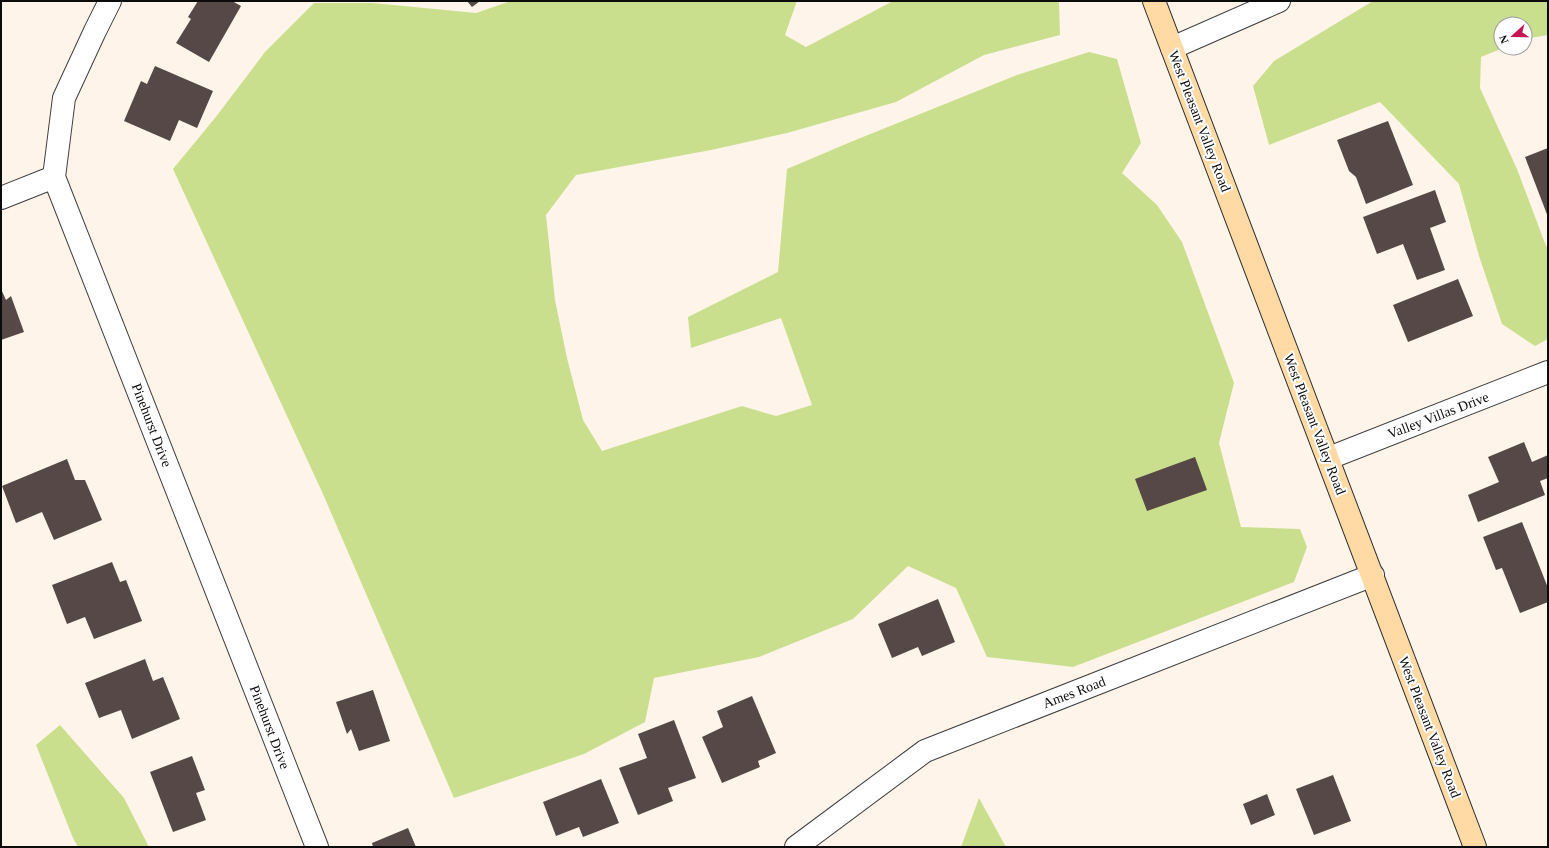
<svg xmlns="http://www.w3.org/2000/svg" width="1549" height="848" viewBox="0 0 1549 848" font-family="'Times New Roman',serif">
	<rect width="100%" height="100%" fill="#fff4e9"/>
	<path fill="#cadf8d" d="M 511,1 L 797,1 L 785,35 L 806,47 L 893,1 L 1059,1 L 1060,35 L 984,55 L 896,102 L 787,133 L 711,150 L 576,175 L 546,215 L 555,300 L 567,358 L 583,420 L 602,451 L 742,406 L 776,416 L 812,405 L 781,318 L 691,348 L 688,317 L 778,272 L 787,169 L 853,141 L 1017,75 L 1089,52 L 1117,59 L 1141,143 L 1122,173 L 1157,205 L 1182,242 L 1234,383 L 1219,443 L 1241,527 L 1300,529 L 1307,547 L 1294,582 L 1073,667 L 987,657 L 956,588 L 908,566 L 853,619 L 759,657 L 654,678 L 645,722 L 584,754 L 454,798 L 323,494 L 173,169 L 215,118 L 265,52 L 314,3 L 373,3 L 476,13 Z
		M 1373,1 L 1548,1 L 1548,35 L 1525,39 L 1525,24 L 1501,24 L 1501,48 L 1503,48 L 1481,57 L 1480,88 L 1517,169 L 1546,246 L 1548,246 L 1548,339 L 1535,346 L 1502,324 L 1479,256 L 1459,184 L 1380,102 L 1269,145 L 1253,86 L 1274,61 Z
		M 60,725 L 124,798 L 149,847 L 78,847 L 73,838 L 36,745 Z
		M 979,798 L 1006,847 L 961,847 Z"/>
	<path fill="#554846" d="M 198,1 L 232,1 L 241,6 L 209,62 L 176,43 L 191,19 L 188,17 Z
		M 467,1 L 480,1 L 472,7 Z
		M 155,66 L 213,91 L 197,128 L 179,120 L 170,141 L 124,121 L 141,81 L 147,84 Z
		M 1388,121 L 1413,185 L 1366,204 L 1356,177 L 1349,171 L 1337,140 Z
		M 1548,148 L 1548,217 L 1525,157 Z
		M 1435,190 L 1446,222 L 1430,228 L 1445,270 L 1417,280 L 1403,244 L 1377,254 L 1363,217 Z
		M 1458,279 L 1473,316 L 1408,342 L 1393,305 Z
		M 1,289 L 6,300 L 11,296 L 24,332 L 1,340 Z
		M 1524,442 L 1532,462 L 1548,455 L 1548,478 L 1540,481 L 1545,495 L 1478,522 L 1468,495 L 1499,482 L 1488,457 Z
		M 1195,457 L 1207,490 L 1147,511 L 1135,479 Z
		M 67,459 L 75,480 L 85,480 L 102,520 L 54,540 L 42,512 L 16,523 L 2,486 Z
		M 1522,522 L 1548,588 L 1548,602 L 1520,613 L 1502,568 L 1496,570 L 1483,537 Z
		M 112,562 L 120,582 L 126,580 L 142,621 L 94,639 L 85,617 L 67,624 L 52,585 Z
		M 938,599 L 955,642 L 922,656 L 918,647 L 892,658 L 878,624 Z
		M 145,659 L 153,681 L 163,677 L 180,719 L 132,739 L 121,710 L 99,718 L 85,683 Z
		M 373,690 L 390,741 L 359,751 L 351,729 L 347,734 L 336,702 Z
		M 752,696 L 776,753 L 758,761 L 760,767 L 722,783 L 702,737 L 723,727 L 717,711 Z
		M 674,720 L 696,778 L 668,788 L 673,801 L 638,815 L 619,768 L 647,758 L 638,734 Z
		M 192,756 L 205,790 L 196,793 L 206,820 L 173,832 L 150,772 Z
		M 1333,775 L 1351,821 L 1314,835 L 1296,789 Z
		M 601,779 L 619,823 L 583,837 L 579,827 L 556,836 L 543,802 Z
		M 1267,794 L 1275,815 L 1251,825 L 1243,804 Z
		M 408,828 L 416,847 L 373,847 L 372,843 Z"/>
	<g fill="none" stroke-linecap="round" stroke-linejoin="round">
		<g stroke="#3e3e3e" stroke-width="24">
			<path id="street" d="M 110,1 L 95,31 L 64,98 L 54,177 L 317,847
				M 1172,48 L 1279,1
				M 1,198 L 54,177
				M 1329,458 L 1548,372
				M 796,847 L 925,751 L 1373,575"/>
		</g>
		<g stroke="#2d2d2d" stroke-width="24">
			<path id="secondary" d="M 1154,1 L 1475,847"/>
		</g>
		<use href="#street" stroke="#fff" stroke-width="22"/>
		<use href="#secondary" stroke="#ffdaa4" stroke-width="22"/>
	</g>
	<g text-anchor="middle" stroke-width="4" stroke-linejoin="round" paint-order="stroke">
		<g font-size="14" fill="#0b0b0b" stroke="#fff">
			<text transform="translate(1200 121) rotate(69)" y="5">West Pleasant Valley Road</text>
			<text transform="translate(1438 415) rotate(-21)" y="5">Valley Villas Drive</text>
			<text transform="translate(1315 424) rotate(69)" y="5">West Pleasant Valley Road</text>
			<text transform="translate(152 425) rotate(69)" y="5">Pinehurst Drive</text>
			<text transform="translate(1074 692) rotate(-21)" y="5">Ames Road</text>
			<text transform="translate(270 727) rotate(69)" y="5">Pinehurst Drive</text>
			<text transform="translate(1430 727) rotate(69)" y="5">West Pleasant Valley Road</text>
		</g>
	</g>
	<rect width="1549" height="848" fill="none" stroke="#0b0b0b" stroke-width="4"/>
	<g transform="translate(1513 36) rotate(249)"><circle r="19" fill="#ffffff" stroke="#9d9d9d"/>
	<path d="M0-3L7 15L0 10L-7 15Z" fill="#c71753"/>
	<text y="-6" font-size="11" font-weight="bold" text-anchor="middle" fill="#0b0b0b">N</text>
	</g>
</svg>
